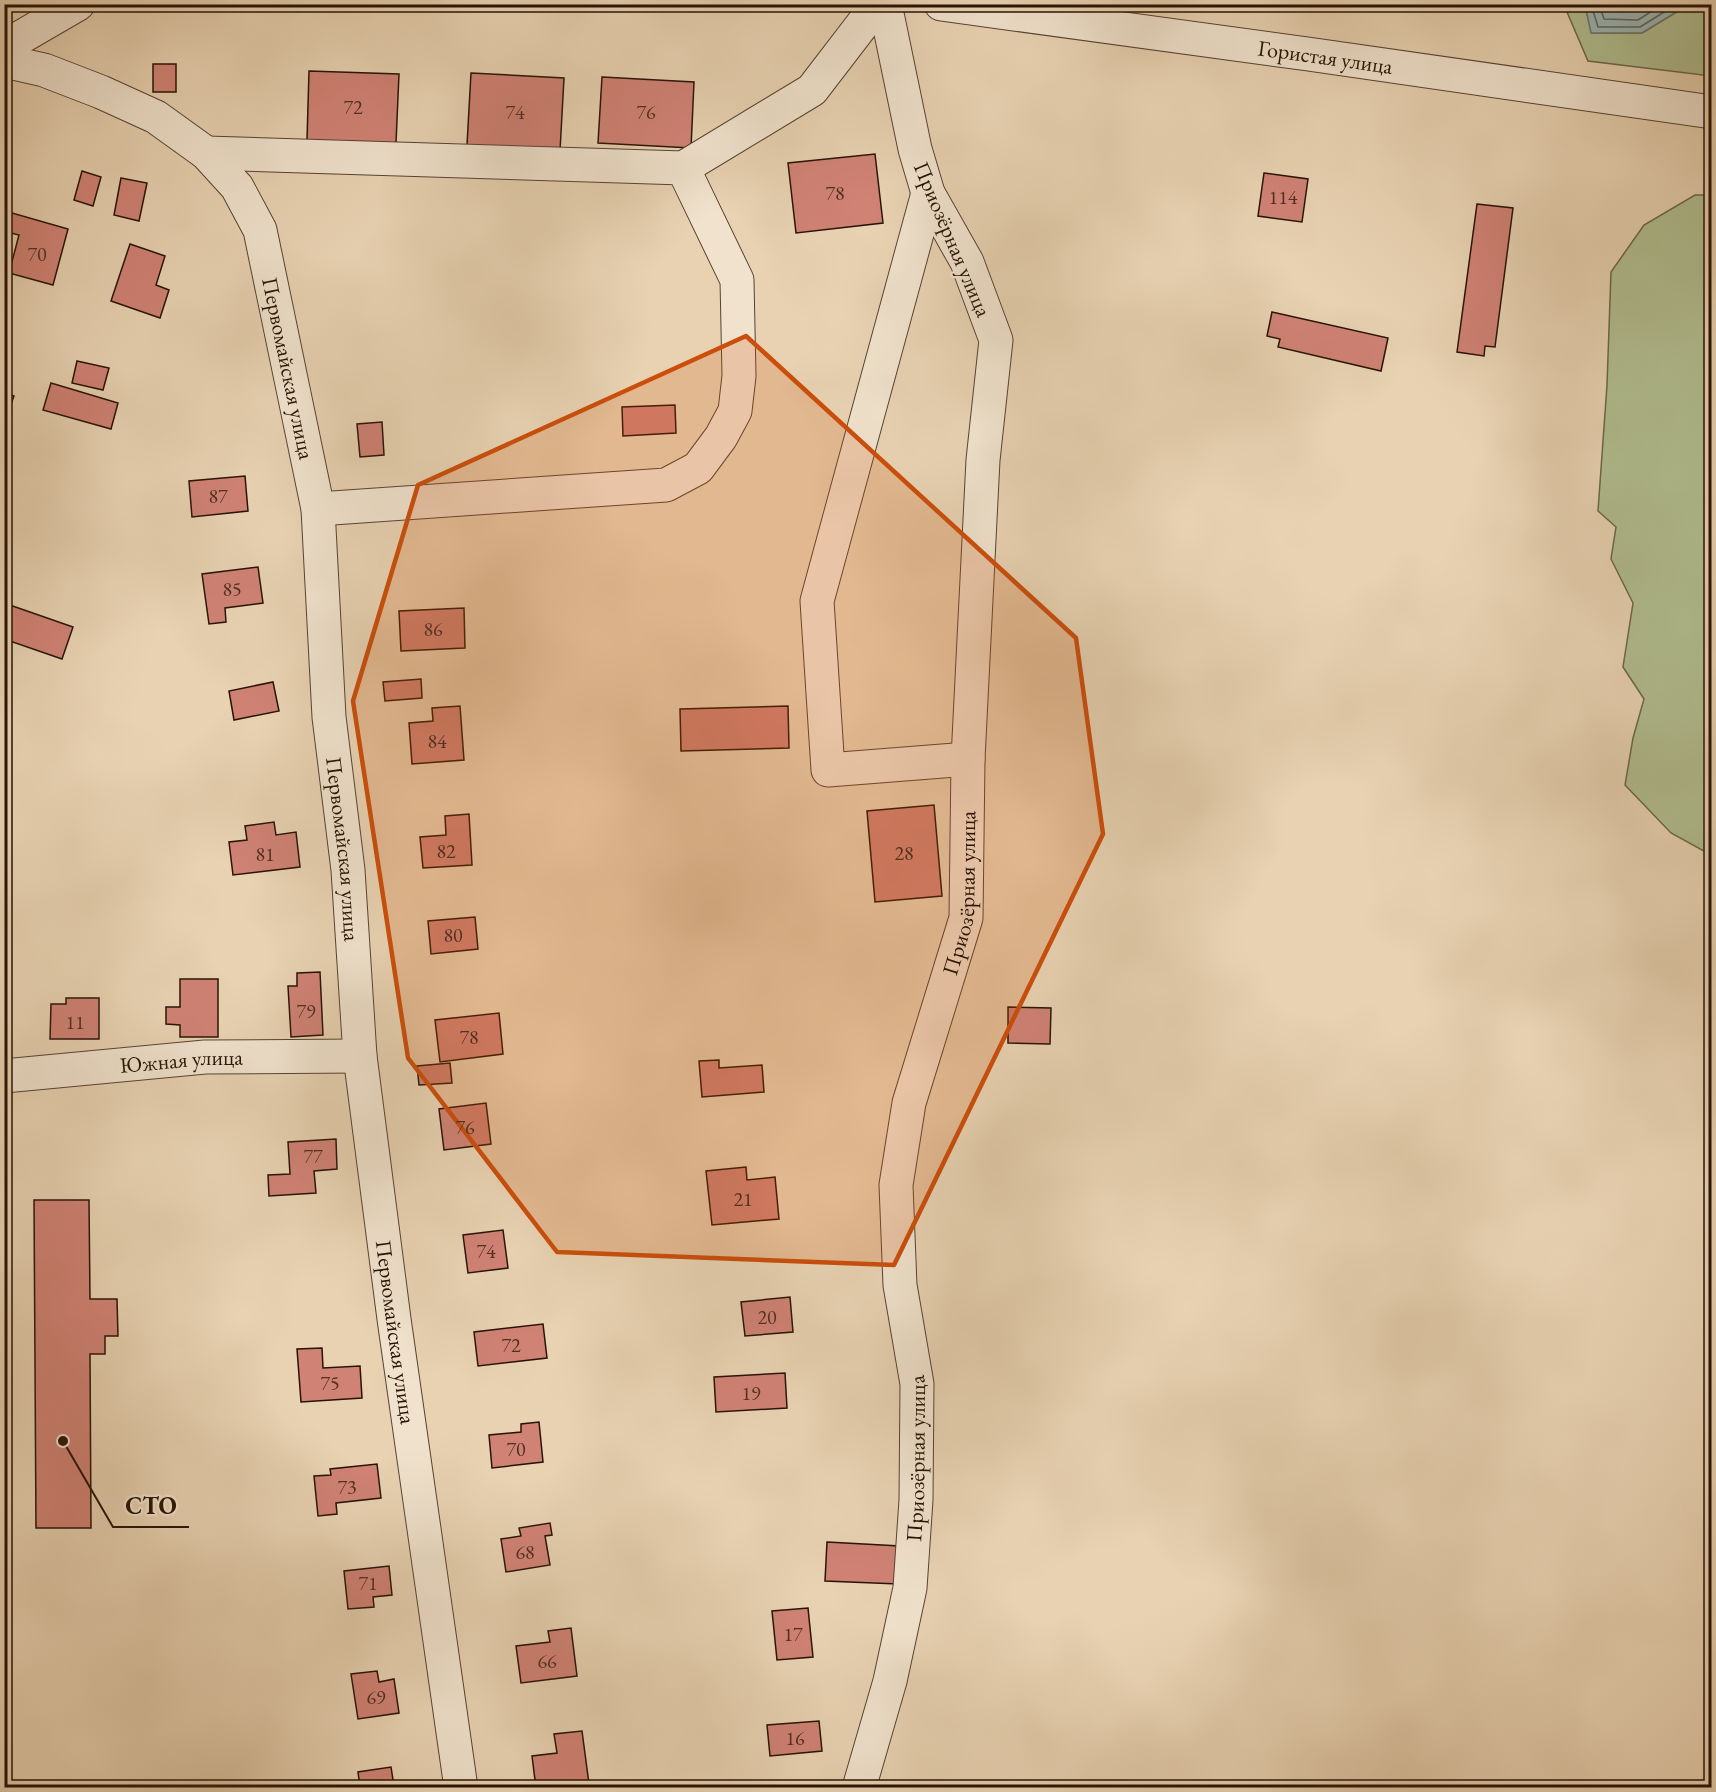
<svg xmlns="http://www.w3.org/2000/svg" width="1716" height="1792" viewBox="0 0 1716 1792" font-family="'EB Garamond',serif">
	<rect width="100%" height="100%" fill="#e8d2b2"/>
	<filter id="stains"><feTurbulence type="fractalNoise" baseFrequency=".00333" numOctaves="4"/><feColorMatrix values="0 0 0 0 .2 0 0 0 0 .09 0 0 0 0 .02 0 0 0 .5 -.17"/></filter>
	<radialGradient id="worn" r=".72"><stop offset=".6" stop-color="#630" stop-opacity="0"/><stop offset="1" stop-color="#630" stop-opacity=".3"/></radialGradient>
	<path fill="#b0bd90" stroke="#6c684a" stroke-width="1.5" d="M 1564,5 L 1585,5 L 1592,33 L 1642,33 L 1688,5 L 1699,5 L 1711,14 L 1711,76 L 1588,61 Z
		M 1695,195 L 1712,195 L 1711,855 L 1671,833 L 1625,785 L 1633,738 L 1644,699 L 1623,667 L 1633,603 L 1611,559 L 1616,527 L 1598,511 L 1607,385 L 1611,272 L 1644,225 Z"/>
	<path fill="#99b6b5" stroke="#6b756f" stroke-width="1.5" d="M 1585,5 L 1585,4 L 1688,5 L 1642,33 L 1591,33 Z"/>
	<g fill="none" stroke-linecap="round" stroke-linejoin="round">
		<path stroke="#60645d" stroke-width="1.5" d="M 1591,4 L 1598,27 L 1640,27 L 1677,4
			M 1599,4 L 1604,19 L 1638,20 L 1663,4"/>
	</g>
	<path fill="#d08275" stroke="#271305" stroke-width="1.5" d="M 153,64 L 176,64 L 176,92 L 153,92 Z
		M 309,71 L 399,74 L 396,143 L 307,140 Z
		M 471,73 L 564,78 L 560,151 L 467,145 Z
		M 602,77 L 694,82 L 691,148 L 598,143 Z
		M 875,154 L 883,223 L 796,233 L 788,163 Z
		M 82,171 L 101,177 L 93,206 L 74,200 Z
		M 1264,173 L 1308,179 L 1302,222 L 1258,216 Z
		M 121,178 L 147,183 L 139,221 L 114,215 Z
		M 1477,204 L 1513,208 L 1495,347 L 1485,346 L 1484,356 L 1457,352 Z
		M 12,213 L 68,229 L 53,285 L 9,273 L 19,235 L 7,232 Z
		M 130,244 L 165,256 L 156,285 L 169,290 L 160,318 L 111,301 Z
		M 1272,312 L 1388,338 L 1381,371 L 1278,347 L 1280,339 L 1267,336 Z
		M 77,361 L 109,368 L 103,390 L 72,383 Z
		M 51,383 L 118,403 L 111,429 L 43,410 Z
		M 4,393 L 14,396 L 4,423 Z
		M 675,405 L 676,433 L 623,436 L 622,407 Z
		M 382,422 L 384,455 L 360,457 L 357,424 Z
		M 245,476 L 248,511 L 192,517 L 189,481 Z
		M 258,567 L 263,603 L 225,608 L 226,622 L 209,624 L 202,574 Z
		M 4,603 L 73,627 L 62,659 L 4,639 Z
		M 464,608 L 465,648 L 401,651 L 399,611 Z
		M 421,679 L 422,698 L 385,701 L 383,682 Z
		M 273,682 L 279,711 L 234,720 L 229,691 Z
		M 460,706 L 464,760 L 412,764 L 409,723 L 433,721 L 432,708 Z
		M 788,706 L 789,748 L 681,751 L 680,709 Z
		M 934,805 L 942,896 L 875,902 L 867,811 Z
		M 469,814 L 472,865 L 423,868 L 420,837 L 446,835 L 445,816 Z
		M 274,822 L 276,835 L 296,832 L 300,867 L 233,875 L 229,842 L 247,840 L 245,826 Z
		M 475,917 L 478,949 L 431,954 L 428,921 Z
		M 320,972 L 323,1035 L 291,1037 L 288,986 L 297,986 L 297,973 Z
		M 180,979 L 218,979 L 218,1037 L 180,1037 L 180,1025 L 166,1024 L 166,1007 L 180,1007 Z
		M 66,998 L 99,998 L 99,1039 L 50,1039 L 51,1004 L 66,1004 Z
		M 1008,1007 L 1051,1008 L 1050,1044 L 1008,1043 Z
		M 499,1013 L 503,1054 L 440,1062 L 435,1020 Z
		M 719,1060 L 719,1068 L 762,1065 L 764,1092 L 702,1097 L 699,1061 Z
		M 450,1063 L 452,1083 L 419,1085 L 417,1066 Z
		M 486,1103 L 491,1144 L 444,1150 L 439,1109 Z
		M 336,1139 L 337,1169 L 314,1171 L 316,1193 L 269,1196 L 268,1175 L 290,1174 L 288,1142 Z
		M 746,1167 L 747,1180 L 775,1177 L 779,1219 L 712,1225 L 706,1171 Z
		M 34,1200 L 89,1200 L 90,1299 L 117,1299 L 118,1336 L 105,1336 L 105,1354 L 90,1354 L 91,1528 L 36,1528 Z
		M 503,1230 L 508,1268 L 468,1273 L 463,1235 Z
		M 790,1297 L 793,1332 L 745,1336 L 741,1302 Z
		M 543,1324 L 547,1358 L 478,1366 L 474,1332 Z
		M 322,1348 L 323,1368 L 360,1366 L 362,1398 L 301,1402 L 297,1349 Z
		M 785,1373 L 787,1408 L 716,1412 L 714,1377 Z
		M 539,1422 L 543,1462 L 492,1468 L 489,1435 L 521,1432 L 521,1424 Z
		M 377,1464 L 381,1498 L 336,1503 L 337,1514 L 318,1516 L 314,1476 L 331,1475 L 330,1469 Z
		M 550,1523 L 552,1535 L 545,1536 L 550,1565 L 506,1572 L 501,1539 L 521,1536 L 519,1528 Z
		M 827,1542 L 900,1546 L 898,1584 L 825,1581 Z
		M 389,1566 L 392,1595 L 373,1597 L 374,1607 L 348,1609 L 344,1571 Z
		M 808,1608 L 813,1657 L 777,1660 L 772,1611 Z
		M 571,1628 L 577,1676 L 521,1683 L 516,1646 L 550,1642 L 548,1631 Z
		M 377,1671 L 379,1682 L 394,1679 L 399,1713 L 358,1719 L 351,1674 Z
		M 819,1721 L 822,1751 L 770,1756 L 767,1725 Z
		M 582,1731 L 589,1784 L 559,1788 L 536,1788 L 532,1756 L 557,1753 L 554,1734 Z
		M 391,1767 L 394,1786 L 415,1783 L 416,1788 L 360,1788 L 358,1772 Z"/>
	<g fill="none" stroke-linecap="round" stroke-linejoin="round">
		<g stroke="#574330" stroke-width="35">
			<g id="minor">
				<path id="s1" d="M 941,4 L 1308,54 L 1712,112"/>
				<path d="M 4,47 L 78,4"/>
				<path id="s2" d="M 4,61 L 44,70 L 101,92 L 156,117 L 206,153 L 237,187 L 260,230 L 318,509 L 329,717 L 348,870 L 360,1056 L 394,1319 L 461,1788"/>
				<path d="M 206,153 L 683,168 L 737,280 L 739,376 L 735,411 L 721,437 L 698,468 L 666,485 L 318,509"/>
				<path d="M 683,168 L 812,90 L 878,4"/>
				<path d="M 928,193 L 817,601 L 828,770 L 968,759"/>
				<path id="s3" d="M 4,1076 L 205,1057 L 360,1056"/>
				<path id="s4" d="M 859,1788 L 890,1681 L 910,1588 L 916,1500 L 917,1384 L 900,1285 L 896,1185 L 909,1103 L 966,918 L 968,759 L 983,460 L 996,340 L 967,262 L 928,193 L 915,149 L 885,4"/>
			</g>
		</g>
		<use href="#minor" stroke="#f0e2cd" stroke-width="33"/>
	</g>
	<path fill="#cb4e0b" fill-opacity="0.2" stroke="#cb4e0b" stroke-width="4.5" stroke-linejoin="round" d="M 746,336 L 1076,638 L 1103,834 L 894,1265 L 557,1252 L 408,1058 L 353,701 L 418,485 Z"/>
	<g text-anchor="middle" stroke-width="4.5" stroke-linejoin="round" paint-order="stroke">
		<g font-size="20" fill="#512f21">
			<text x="353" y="114">72</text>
			<text x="515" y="119">74</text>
			<text x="646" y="119">76</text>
			<text x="835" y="200">78</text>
			<text x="1283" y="204">114</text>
			<text x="37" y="261">70</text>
			<text x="218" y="503">87</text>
			<text x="232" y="596">85</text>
			<text x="433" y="636">86</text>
			<text x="437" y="748">84</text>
			<text x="446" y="858">82</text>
			<text x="904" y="860">28</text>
			<text x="265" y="861">81</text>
			<text x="453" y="942">80</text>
			<text x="306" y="1018">79</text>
			<text x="75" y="1029">11</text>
			<text x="469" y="1044">78</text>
			<text x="465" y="1134">76</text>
			<text x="313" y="1163">77</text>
			<text x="743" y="1206">21</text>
			<text x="486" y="1258">74</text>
			<text x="767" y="1324">20</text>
			<text x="511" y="1352">72</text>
			<text x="330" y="1390">75</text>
			<text x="751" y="1400">19</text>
			<text x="516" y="1456">70</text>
			<text x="347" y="1494">73</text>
			<text x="525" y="1559">68</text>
			<text x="368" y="1590">71</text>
			<text x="793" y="1641">17</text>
			<text x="547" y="1668">66</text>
			<text x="376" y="1704">69</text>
			<text x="795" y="1745">16</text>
		</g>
		<g font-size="22" fill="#271305" stroke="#f0e2cd">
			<text dy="8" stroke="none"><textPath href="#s1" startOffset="388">Гористая улица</textPath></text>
			<text transform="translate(953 239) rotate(67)" y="8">Приозёрная улица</text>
			<text dy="8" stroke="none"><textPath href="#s2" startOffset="460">Первомайская улица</textPath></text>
			<text dy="8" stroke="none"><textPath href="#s2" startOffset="945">Первомайская улица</textPath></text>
			<text dy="8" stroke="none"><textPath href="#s4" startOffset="912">Приозёрная улица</textPath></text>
			<text dy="8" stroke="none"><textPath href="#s3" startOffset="178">Южная улица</textPath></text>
			<text dy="8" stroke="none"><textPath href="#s2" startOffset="1431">Первомайская улица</textPath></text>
			<text dy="8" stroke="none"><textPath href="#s4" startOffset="336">Приозёрная улица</textPath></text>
		</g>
	</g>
	<path fill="none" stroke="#271305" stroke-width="2" d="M63 1441L113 1527H189"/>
	<circle fill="#271305" stroke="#f0e2cd" stroke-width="2" cx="63" cy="1441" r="6"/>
	<g font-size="24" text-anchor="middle" font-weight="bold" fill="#271305" stroke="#f0e2cd" stroke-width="4.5" stroke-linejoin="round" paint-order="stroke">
		<text x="151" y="1514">СТО</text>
	</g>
	<rect width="1716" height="1792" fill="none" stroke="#e8d2b2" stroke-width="24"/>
	<rect x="6" y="6" width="1704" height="1780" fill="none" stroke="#271305" stroke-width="3"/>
	<rect x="12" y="12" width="1692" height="1768" fill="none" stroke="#271305" stroke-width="1.5"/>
	<rect width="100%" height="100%" filter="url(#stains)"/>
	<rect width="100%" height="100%" fill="url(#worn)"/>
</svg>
